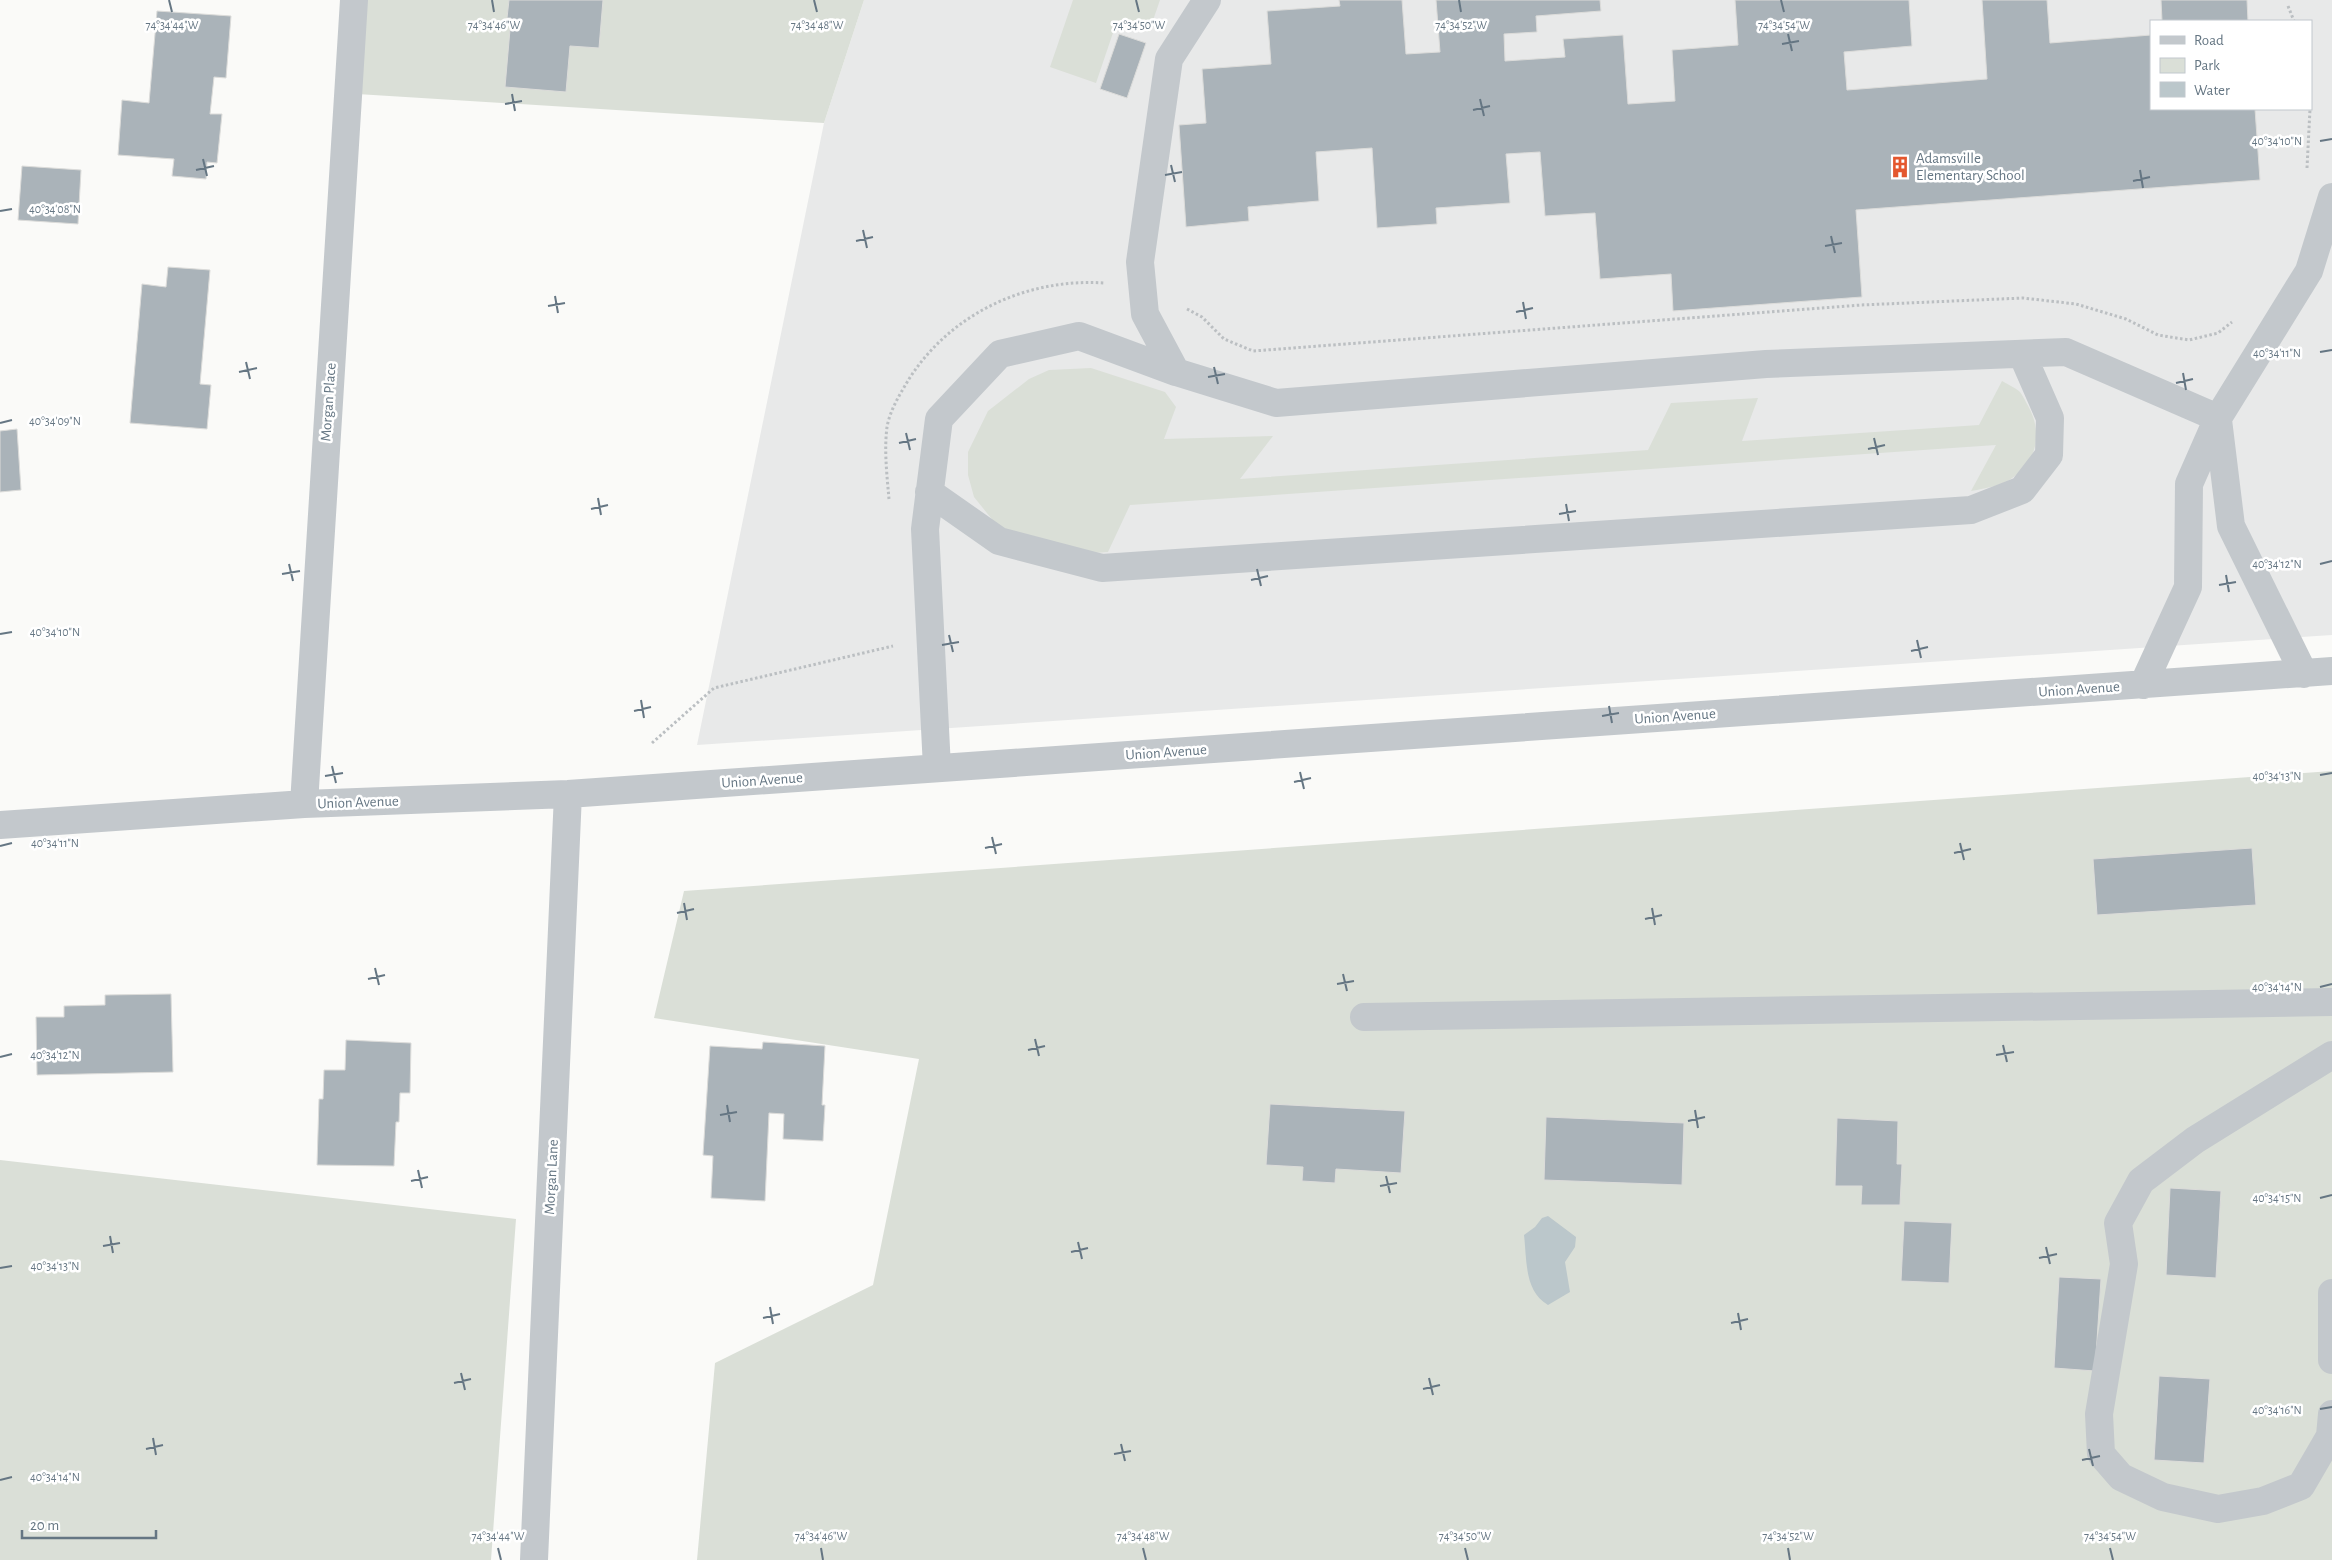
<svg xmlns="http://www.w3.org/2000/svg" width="2332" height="1560" viewBox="0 0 2332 1560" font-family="'Alegreya Sans',sans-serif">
	<rect width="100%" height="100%" fill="#fafaf8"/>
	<path fill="#e8e9e9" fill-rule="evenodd" d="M 864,0 L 2332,0 L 2332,635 L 697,745 L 824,123 ZM 2151,21 L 2311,21 L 2311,109 L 2151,109 Z"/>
	<path fill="#dadfd7" d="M 349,0 L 864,0 L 824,123 L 341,93 Z
		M 1073,0 L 1160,0 L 1149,32 L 1117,21 L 1096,83 L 1050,67 Z
		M 1091,368 L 1165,392 L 1176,407 L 1164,439 L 1273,436 L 1240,479 L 1648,450 L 1671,403 L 1758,398 L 1742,441 L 1979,425 L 2002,381 C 2007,384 2014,387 2019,391 C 2022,394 2025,400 2027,404 C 2042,429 2039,458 2015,476 C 2002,486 1987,488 1971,491 L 1996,445 L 1130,505 L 1108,552 L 1094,553 L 1016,537 L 995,523 L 974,497 L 968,475 L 968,452 L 988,411 L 1029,379 L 1049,370 Z
		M 2332,771 L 2332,1560 L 697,1560 L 715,1363 L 873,1285 L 919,1059 L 654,1018 L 684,891 Z
		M 0,1160 L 516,1219 L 491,1560 L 0,1560 Z"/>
	<path fill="#bbc7cb" d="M 1548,1216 L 1576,1237 L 1575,1247 L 1565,1262 L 1570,1292 L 1548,1305 C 1524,1291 1527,1260 1524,1235 L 1535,1227 L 1542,1218 Z"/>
	<path fill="#aab3b9" stroke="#dcdcda" d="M 509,0 L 603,0 L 599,48 L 570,46 L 566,92 L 505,87 L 511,18 L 507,18 Z
		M 1339,0 L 1402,0 L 1406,54 L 1440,52 L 1436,0 L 1600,0 L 1601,11 L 1536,16 L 1537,32 L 1504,34 L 1505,61 L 1565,57 L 1563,39 L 1623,35 L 1628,104 L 1675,101 L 1672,50 L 1738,45 L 1735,0 L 1909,0 L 1912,46 L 1844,52 L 1847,90 L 1987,79 L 1982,0 L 2047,0 L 2050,43 L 2151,35 L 2151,109 L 2255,109 L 2260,180 L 1856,210 L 1862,297 L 1673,311 L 1671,274 L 1600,279 L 1595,213 L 1545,216 L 1540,152 L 1506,154 L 1510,203 L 1436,208 L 1437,224 L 1377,228 L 1372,148 L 1316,152 L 1319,201 L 1248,207 L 1249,221 L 1186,227 L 1179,125 L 1206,123 L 1202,69 L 1271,64 L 1267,11 L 1340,6 Z
		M 2161,0 L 2247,0 L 2248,21 L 2162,21 Z
		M 157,11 L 231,16 L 226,78 L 214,77 L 210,114 L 222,114 L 217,163 L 207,162 L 206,179 L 172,176 L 174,159 L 118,155 L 122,100 L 149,103 Z
		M 1119,34 L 1146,43 L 1127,98 L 1100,89 Z
		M 22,166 L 81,170 L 78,224 L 18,220 Z
		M 168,267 L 210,270 L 200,384 L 211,385 L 207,429 L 130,423 L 142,284 L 166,287 Z
		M 17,429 L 21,490 L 0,492 L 0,431 Z
		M 2252,848 L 2256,905 L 2097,915 L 2093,859 Z
		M 171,994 L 173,1072 L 37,1075 L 36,1017 L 64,1017 L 64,1006 L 105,1005 L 105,995 Z
		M 346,1040 L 411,1043 L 410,1093 L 400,1093 L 399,1122 L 396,1122 L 394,1166 L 317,1165 L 319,1099 L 323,1099 L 324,1070 L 345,1070 Z
		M 763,1042 L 825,1046 L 822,1105 L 825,1105 L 823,1141 L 783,1139 L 784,1114 L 769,1113 L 765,1201 L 711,1198 L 713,1156 L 703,1155 L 710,1046 L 762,1049 Z
		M 1270,1104 L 1405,1111 L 1401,1173 L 1336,1169 L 1335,1183 L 1302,1181 L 1303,1167 L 1266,1165 Z
		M 1546,1117 L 1684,1123 L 1682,1185 L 1544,1180 Z
		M 1837,1118 L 1898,1121 L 1897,1164 L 1902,1164 L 1900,1205 L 1861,1205 L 1862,1186 L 1835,1186 Z
		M 2170,1188 L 2221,1191 L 2216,1278 L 2166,1275 Z
		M 1904,1221 L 1952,1223 L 1949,1283 L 1901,1281 Z
		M 2059,1277 L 2101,1279 L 2095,1371 L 2054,1368 Z
		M 2159,1376 L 2210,1379 L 2204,1463 L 2154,1460 Z"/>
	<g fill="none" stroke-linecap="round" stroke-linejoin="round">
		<path stroke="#bbbfc2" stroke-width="3" stroke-dasharray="2.5 2.5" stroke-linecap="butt" d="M 2288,6 L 2294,21
			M 2307,168 L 2310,109
			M 1187,309 L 1202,317 L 1224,339 L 1253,351 L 1861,305 L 2023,298 L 2076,304 L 2126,319 L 2158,335 L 2189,340 L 2218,333 L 2232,322
			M 889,499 C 887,476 884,450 887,427 C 890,410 900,394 909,379 C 951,313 1027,278 1104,283
			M 652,743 L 714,688 L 893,646"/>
		<path stroke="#c3c8cc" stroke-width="28" d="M 1176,372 L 1145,314 L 1140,262 L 1169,59 L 1207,0
			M 2218,420 L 2231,526 L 2304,674
			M 929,492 L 999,541 L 1102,568 L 1971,510 L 2022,490 L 2049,455 L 2050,418 L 2022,354
			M 2143,685 L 2188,587 L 2189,484 L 2218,418 L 2309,271 L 2332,197
			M 937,768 L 925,529 L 939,419 L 1000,354 L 1079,336 L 1176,372 L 1276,403 L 1766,364 L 2066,352 L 2218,418
			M 304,804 L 354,0
			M 0,825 L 304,804 L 568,794 L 2332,671
			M 1364,1017 L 2332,1002
			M 2332,1055 L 2195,1140 L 2141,1181 L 2118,1223 L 2124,1264 L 2099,1414 L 2101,1454 L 2121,1477 L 2163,1497 L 2218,1509 L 2263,1501 L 2301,1486 L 2330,1436 L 2332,1414
			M 2332,1293 L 2332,1360
			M 534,1560 L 568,794"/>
	</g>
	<path fill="none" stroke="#657683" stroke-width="2" d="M 169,0 L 172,12M 492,0 L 494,12M 814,0 L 817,12M 1136,0 L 1139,12M 1459,0 L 1461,12M 1781,0 L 1784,12M 1788,34 L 1792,51M 1782,44 L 1799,41M 512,94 L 515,111M 1480,99 L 1484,116M 505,104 L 522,101M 1473,110 L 1490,106M 2320,141 L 2332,139M 203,159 L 207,176M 1171,165 L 1175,182M 196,170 L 214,166M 2140,170 L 2143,188M 1165,175 L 1182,172M 2133,181 L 2150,177M 0,211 L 12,209M 863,230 L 867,248M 1831,236 L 1835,253M 856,241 L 873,237M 1825,246 L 1842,243M 555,296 L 558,313M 1523,302 L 1526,319M 548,306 L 565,303M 1516,312 L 1533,308M 2320,352 L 2332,350M 246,362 L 250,379M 1214,367 L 1218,384M 239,372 L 257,368M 2183,373 L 2186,390M 1208,377 L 1225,374M 2176,383 L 2193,379M 0,423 L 12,420M 906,433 L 910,450M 1874,438 L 1878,455M 899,443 L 916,439M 1868,449 L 1885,445M 598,498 L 601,515M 1566,504 L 1569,521M 591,509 L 608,505M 1559,514 L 1576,511M 289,564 L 293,581M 2320,564 L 2332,561M 1257,569 L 1261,586M 282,574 L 300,571M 2226,575 L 2229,592M 1251,580 L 1268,576M 2219,585 L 2236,582M 0,634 L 12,632M 949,635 L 953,652M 1917,640 L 1921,658M 942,645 L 959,642M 1911,651 L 1928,647M 641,700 L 644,718M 1609,706 L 1612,723M 634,711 L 651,707M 1602,716 L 1619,713M 332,766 L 336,783M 1300,772 L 1304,789M 2320,775 L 2332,773M 325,776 L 343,773M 1294,782 L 1311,778M 992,837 L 996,854M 1960,843 L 1964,860M 0,846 L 12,843M 985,848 L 1002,844M 1954,853 L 1971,849M 684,903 L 687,920M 1652,908 L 1655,925M 677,913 L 694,909M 1645,919 L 1662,915M 375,968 L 379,985M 1343,974 L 1347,991M 368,979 L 385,975M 1337,984 L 1354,981M 2320,987 L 2332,984M 1035,1039 L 1039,1056M 2003,1045 L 2007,1062M 1028,1050 L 1045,1046M 1996,1055 L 2014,1052M 0,1057 L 12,1054M 727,1105 L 730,1122M 1695,1110 L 1698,1128M 720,1115 L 737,1112M 1688,1121 L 1705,1117M 418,1170 L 422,1188M 1386,1176 L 1390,1193M 411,1181 L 428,1177M 1380,1186 L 1397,1183M 2320,1198 L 2332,1195M 110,1236 L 113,1253M 1078,1242 L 1082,1259M 103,1246 L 120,1243M 2046,1247 L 2050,1264M 1071,1252 L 1088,1248M 2039,1258 L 2057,1254M 0,1268 L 12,1266M 770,1307 L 773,1324M 1738,1313 L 1741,1330M 763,1318 L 780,1314M 1731,1323 L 1748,1319M 461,1373 L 465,1390M 1429,1378 L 1433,1395M 454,1383 L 471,1379M 1423,1389 L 1440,1385M 2320,1409 L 2332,1407M 153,1438 L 156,1455M 1121,1444 L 1125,1461M 146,1449 L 163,1445M 2089,1449 L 2093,1466M 1114,1454 L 1131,1451M 2082,1460 L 2100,1456M 0,1480 L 12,1477M 498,1548 L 501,1560M 821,1548 L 823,1560M 1143,1548 L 1146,1560M 1465,1548 L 1468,1560M 1788,1548 L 1790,1560M 2110,1548 L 2113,1560"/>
	<defs>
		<g id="building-bare" transform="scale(1.725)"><path d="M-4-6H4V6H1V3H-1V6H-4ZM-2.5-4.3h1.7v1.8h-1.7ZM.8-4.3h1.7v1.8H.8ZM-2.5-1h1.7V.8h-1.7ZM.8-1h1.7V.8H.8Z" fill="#e4572e" stroke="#fff" stroke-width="2.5" paint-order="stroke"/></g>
	</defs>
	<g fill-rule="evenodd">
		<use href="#building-bare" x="1900" y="167"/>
	</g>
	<g text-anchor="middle" stroke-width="5" stroke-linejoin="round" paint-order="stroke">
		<g font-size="15" fill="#657683" stroke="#fff" text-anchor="start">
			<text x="1916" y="163">Adamsville<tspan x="1916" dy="17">Elementary School</tspan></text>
		</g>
		<g font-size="15" fill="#657683" stroke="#fff">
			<text transform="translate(328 402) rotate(-86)" y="5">Morgan Place</text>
			<text transform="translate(2079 689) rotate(-4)" y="5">Union Avenue</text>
			<text transform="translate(1675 716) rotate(-4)" y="5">Union Avenue</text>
			<text transform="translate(1166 752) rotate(-4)" y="5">Union Avenue</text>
			<text transform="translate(762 780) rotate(-4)" y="5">Union Avenue</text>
			<text transform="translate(358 802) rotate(-2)" y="5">Union Avenue</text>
			<text transform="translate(551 1177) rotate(-87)" y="5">Morgan Lane</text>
		</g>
	</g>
	<g font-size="12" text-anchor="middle" fill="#657683" stroke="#fff" stroke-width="5" stroke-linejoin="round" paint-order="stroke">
		<text x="172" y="29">74°34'44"W</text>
		<text x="494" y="29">74°34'46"W</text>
		<text x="817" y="29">74°34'48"W</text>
		<text x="1139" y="29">74°34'50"W</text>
		<text x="1461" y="29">74°34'52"W</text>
		<text x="1784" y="29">74°34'54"W</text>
		<text x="2277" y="145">40°34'10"N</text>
		<text x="55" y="213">40°34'08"N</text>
		<text x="2277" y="357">40°34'11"N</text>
		<text x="55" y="425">40°34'09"N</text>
		<text x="2277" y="568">40°34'12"N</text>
		<text x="55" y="636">40°34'10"N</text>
		<text x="2277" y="780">40°34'13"N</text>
		<text x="55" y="847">40°34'11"N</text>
		<text x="2277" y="991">40°34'14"N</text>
		<text x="55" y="1059">40°34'12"N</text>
		<text x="2277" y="1202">40°34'15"N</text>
		<text x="55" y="1270">40°34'13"N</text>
		<text x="2277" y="1414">40°34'16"N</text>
		<text x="55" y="1481">40°34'14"N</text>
		<text x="498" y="1540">74°34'44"W</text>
		<text x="821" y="1540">74°34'46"W</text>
		<text x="1143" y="1540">74°34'48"W</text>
		<text x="1465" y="1540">74°34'50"W</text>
		<text x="1788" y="1540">74°34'52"W</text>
		<text x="2110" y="1540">74°34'54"W</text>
	</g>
	<rect x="2150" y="20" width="162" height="90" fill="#ffffff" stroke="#c1c8cd"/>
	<rect x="2160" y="36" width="25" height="8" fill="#c3c8cc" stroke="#c1c8cd"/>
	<text x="2194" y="45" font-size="15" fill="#657683">Road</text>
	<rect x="2160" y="58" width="25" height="15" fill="#dadfd7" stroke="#c1c8cd"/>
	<text x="2194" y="70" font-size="15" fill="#657683">Park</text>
	<rect x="2160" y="82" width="25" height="15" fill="#bbc7cb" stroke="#c1c8cd"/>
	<text x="2194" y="95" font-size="15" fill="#657683">Water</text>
	<path d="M22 1530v8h134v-8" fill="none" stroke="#657683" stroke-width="2.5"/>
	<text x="30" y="1530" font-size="15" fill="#657683" stroke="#ffffff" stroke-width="4" paint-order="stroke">20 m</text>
</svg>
